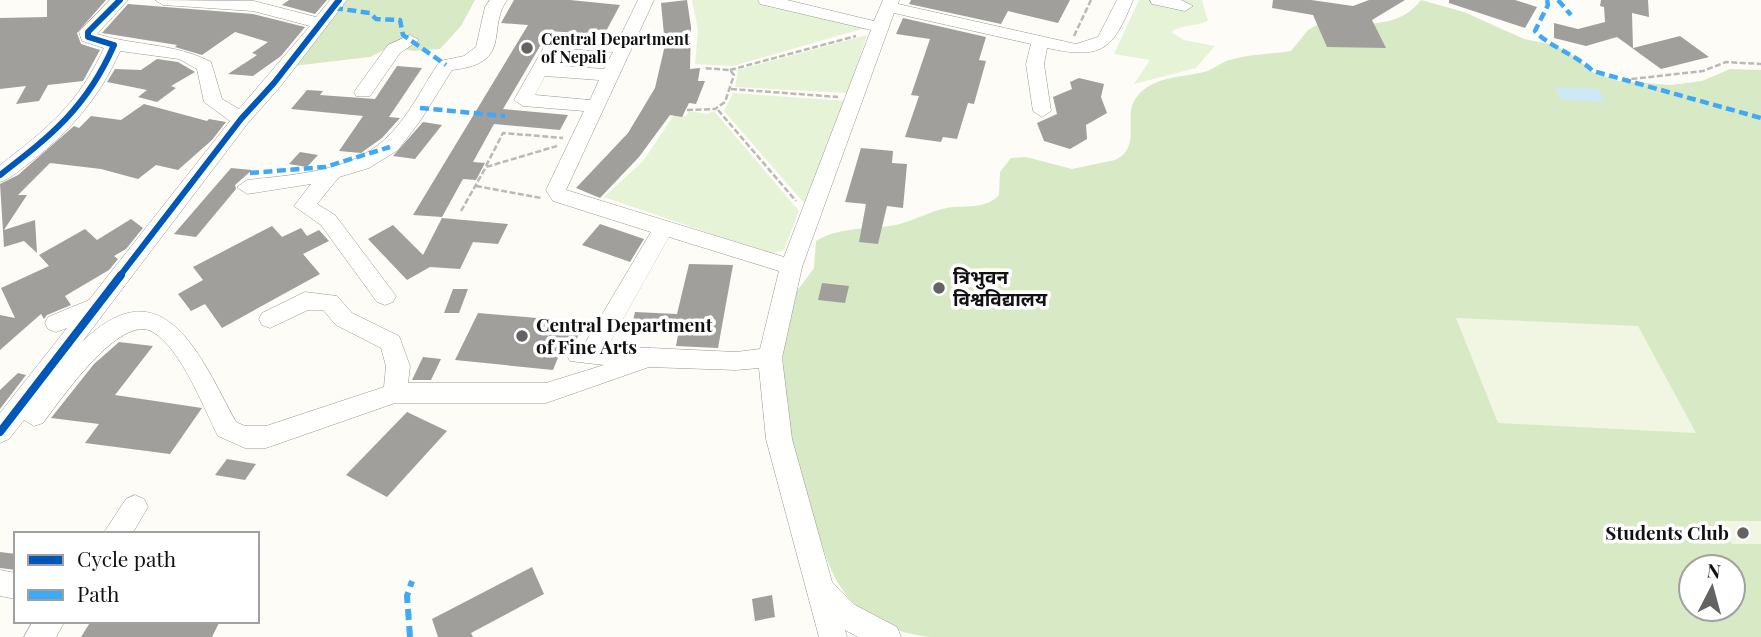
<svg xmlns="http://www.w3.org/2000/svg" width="1761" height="637" viewBox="0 0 1761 637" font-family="'Playfair Display','Noto Sans Devanagari',serif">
	<rect width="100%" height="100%" fill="#fdfcf7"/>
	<path fill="#e7f3d7" d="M 692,0 L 770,0 L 865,28 L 733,66 L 695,64 L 698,30 Z
		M 1139,0 L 1202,0 L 1208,21 C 1195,27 1182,24 1171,32 L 1184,40 L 1215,46 L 1196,68 L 1134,84 L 1150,60 L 1114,54 Z
		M 867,35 L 848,93 L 735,87 L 738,70 Z
		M 733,93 L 847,101 L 804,203 L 724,111 Z
		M 689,111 L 707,114 L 714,111 L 799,211 L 784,250 L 770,254 L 604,197 L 643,161 L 674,115 L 686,116 Z"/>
	<path fill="#d8eac5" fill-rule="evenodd" d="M 345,0 L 475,0 L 461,26 L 440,49 L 414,51 L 390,47 L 370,57 L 293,66 Z
		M 1421,0 L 1464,12 L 1524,39 L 1555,45 L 1574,56 L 1594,73 L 1619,81 L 1671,85 L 1702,81 L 1730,69 L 1761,70 L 1761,637 L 930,637 C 882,632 845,608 828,562 C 822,546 821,537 810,523 L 784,401 L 783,355 L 791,305 L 797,291 L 814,268 L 816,241 C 840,226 868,230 896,225 C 914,221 936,208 953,207 C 969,206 987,208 999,195 L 1000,172 L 1011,158 L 1026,157 L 1072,169 L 1115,160 C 1143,147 1122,117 1136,98 C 1152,76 1179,78 1204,72 C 1215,69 1222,61 1233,59 C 1252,54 1272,54 1291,51 L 1308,30 L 1317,25 C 1354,20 1395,34 1421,0 ZM 1691,567 L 1733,567 L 1733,609 L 1691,609 Z"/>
	<path fill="#f0f6e1" d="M 1456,318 L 1638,326 L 1696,433 L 1498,423 Z
		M 1719,521 L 1761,521 L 1761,544 L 1732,544 Z"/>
	<path fill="#cde8f7" d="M 1554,87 L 1598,89 L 1605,102 L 1561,99 Z"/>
	<path fill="#a19f9c" d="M 47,0 L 106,0 L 77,33 L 81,44 L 100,50 L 83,81 L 48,85 L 39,101 L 16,104 L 26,86 L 0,89 L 0,18 L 47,17 Z
		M 289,0 L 327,0 L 315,14 L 282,5 Z
		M 514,0 L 570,0 L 620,5 L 604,35 L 549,31 L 503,109 L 568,115 L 560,130 L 494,124 L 473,162 L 485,163 L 476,180 L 463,179 L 442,217 L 413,215 L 528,25 L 501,23 Z
		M 687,0 L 691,27 L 690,69 L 700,68 L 698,81 L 705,81 L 696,104 L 689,103 L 682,117 L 670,115 L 639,157 L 600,198 L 576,188 L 628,133 L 655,88 L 665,45 L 661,3 Z
		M 911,0 L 1070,0 L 1058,23 L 1008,11 L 1001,24 L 909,4 Z
		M 1273,0 L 1311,0 L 1353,6 L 1369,0 L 1405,0 L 1372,20 L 1386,48 L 1327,47 L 1313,15 L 1272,8 Z
		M 1449,0 L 1515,0 L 1537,7 L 1525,28 L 1449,3 Z
		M 1601,0 L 1648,0 L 1649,17 L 1632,13 L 1633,48 L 1680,36 L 1709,57 L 1661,69 L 1617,37 L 1586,46 L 1554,38 L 1554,23 L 1578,29 L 1605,22 L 1604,7 L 1600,6 Z
		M 128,4 L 253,14 L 305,27 L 281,56 L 253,76 L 228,74 L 257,55 L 252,53 L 268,42 L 235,32 L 202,55 L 175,47 L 177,45 L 102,33 Z
		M 903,18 L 986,37 L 979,60 L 986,61 L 974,104 L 968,103 L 957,139 L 943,137 L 941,142 L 905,137 L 919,96 L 911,95 L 930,39 L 896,34 Z
		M 157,59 L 178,62 L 195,72 L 171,86 L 176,88 L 157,102 L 138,97 L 147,90 L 107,82 L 115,69 L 141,70 Z
		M 397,66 L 422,68 L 389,117 L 400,118 L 382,138 L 361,153 L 339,151 L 363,116 L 291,109 L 307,90 L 323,91 L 320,95 L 375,99 Z
		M 1079,78 L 1104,84 L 1101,97 L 1107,113 L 1086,125 L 1087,139 L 1070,149 L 1044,141 L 1037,123 L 1057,114 L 1053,97 L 1072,89 L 1070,82 Z
		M 144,104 L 207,121 L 209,119 L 226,122 L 212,140 L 178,170 L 156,165 L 138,179 L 101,169 L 50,163 L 18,195 L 27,195 L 4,230 L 35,220 L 37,253 L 24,241 L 4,247 L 0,184 L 18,175 L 74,126 L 79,128 L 91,116 L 121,120 Z
		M 423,122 L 442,125 L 415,159 L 393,156 Z
		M 861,148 L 893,151 L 892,163 L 907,164 L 903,208 L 887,206 L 878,244 L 859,242 L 866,204 L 845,202 Z
		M 300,152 L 318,155 L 307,167 L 289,164 Z
		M 231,168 L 252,170 L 235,185 L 236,189 L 196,237 L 174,234 Z
		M 442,218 L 508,224 L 498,244 L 473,242 L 460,269 L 430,267 L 407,280 L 368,239 L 393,225 L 423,255 Z
		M 131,219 L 143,228 L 126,249 L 114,256 L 118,259 L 109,270 L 65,296 L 71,305 L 47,315 L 44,319 L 41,314 L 0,350 L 0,315 L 15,318 L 1,288 L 49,266 L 39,255 L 85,229 L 97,240 Z
		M 600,224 L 644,239 L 630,262 L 582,245 Z
		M 272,226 L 282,237 L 301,228 L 307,236 L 319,230 L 329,241 L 303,254 L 320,274 L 222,328 L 205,304 L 191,311 L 178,294 L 203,280 L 193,267 Z
		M 689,264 L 733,265 L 718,348 L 676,346 L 678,335 L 630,333 L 635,312 L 677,314 Z
		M 822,283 L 849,286 L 845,303 L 818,300 Z
		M 453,289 L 468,289 L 459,313 L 444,313 Z
		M 478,313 L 583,322 L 575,344 L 561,350 L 553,370 L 455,360 Z
		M 119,342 L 153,346 L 115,395 L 202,408 L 170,454 L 85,443 L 99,424 L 51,418 L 94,364 Z
		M 423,357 L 441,359 L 431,380 L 412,380 Z
		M 18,373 L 26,375 L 0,409 L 0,390 Z
		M 407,412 L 447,431 L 387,497 L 346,475 Z
		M 227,459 L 256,464 L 245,480 L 215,475 Z
		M 0,552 L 16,554 L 16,570 L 0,568 Z
		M 532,567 L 544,594 L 471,633 L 473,637 L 438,637 L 432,619 Z
		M 772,595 L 775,617 L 755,621 L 752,599 Z
		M 91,621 L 220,621 L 212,637 L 81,637 Z"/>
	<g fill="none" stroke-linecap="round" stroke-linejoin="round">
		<g stroke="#979795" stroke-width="1">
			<path id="minor" d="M 110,0 L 128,0 L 97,34 C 135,46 175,43 211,62 L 222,99 L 239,109 L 310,26 L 253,11 L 163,5 L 155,0 L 254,1 L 316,17 L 330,0 L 347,0 L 280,87 L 248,123 L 82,342 C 164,262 201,358 236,422 L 245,426 L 266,426 L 384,387 L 386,366 L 381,348 L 336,325 L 323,310 L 308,310 L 270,328 L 262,325 L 259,319 L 262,313 L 305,292 L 337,296 L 352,313 L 399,336 L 410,366 L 408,383 L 546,383 L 604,365 L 570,361 L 566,354 L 570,347 L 584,345 L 651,232 L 553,201 L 546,190 L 584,111 L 523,106 L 514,100 L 549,38 L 618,41 L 638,0 L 654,0 L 566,190 L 784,257 L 871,30 L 760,4 L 758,0 L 787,0 L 874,21 L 883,0 L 899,0 L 898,4 L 1076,44 L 1098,37 L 1117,0 L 1133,0 C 1113,50 1102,60 1047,48 L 1044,64 L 1051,111 L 1042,117 L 1033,111 L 1026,64 L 1031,44 L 894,13 L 802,267 L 782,358 L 792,439 L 832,582 L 855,605 L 897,627 L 901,637 L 858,637 L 845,630 L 847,637 L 819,637 L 766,439 L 759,368 L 736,370 L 649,367 L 546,403 L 395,403 L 266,448 L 245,448 L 218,436 C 203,407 182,350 153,332 C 120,312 60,401 43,423 L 34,426 L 24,420 L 9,439 L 0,443 L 0,413 L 67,328 L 56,332 L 48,329 L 45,323 L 48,317 L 89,300 L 230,121 L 204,102 L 197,69 L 179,59 L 120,51 C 100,97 71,130 32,161 C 22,168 12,178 0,182 L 0,165 C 47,129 79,103 104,48 L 82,41 L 79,32 ZM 561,48 L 613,52 L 604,69 L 551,65 ZM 545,76 L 599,80 L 590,100 L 535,95 ZM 669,237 L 779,271 L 760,349 L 736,352 L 608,346 Z
				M 490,0 L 507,0 C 486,30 514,63 452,70 L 420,121 L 398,150 L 369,168 L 339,177 L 317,204 L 335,215 L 396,296 L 393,302 L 385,305 L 377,302 L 321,225 L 294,206 L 311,184 L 247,194 L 237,187 L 247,180 C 291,175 350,172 384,140 C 408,119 422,87 440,61 L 464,56 L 476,47 L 485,7 Z
				M 1150,0 L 1181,0 L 1193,6 L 1185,11 L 1152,4 Z
				M 410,35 L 419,40 L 400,53 L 370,96 L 356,96 L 354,92 L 388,45 Z
				M 135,495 L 144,499 L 148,507 L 132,534 L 103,534 L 126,499 Z
				M 0,570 L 16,573 L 16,599 L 0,596 Z
				M 33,621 L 65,621 L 56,637 L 24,637 Z"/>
		</g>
		<path stroke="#b9b9b8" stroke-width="2.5" stroke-dasharray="6 2.5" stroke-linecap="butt" d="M 1074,36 L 1091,0
			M 730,70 L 856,36
			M 1623,80 L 1703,71 L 1726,62 L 1761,64
			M 731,89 L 838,97
			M 687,110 L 715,109 L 725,102 L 734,75 L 730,70 L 703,68
			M 718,110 L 796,201
			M 486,166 L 503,133 L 563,138
			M 476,186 L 541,198
			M 461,211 L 486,167 L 557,146"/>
		<use href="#minor" fill="#fffffe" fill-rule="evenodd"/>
		<path stroke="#3fa9f5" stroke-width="4.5" stroke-dasharray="9 4.5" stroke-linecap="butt" d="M 1547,0 L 1548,5 L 1535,31 C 1548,46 1575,54 1593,71 L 1761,118
			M 1558,0 L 1571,15
			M 334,8 L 370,13 L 376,19 L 400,20 L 403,35 L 446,65
			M 420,108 L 505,116
			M 250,173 L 325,167 L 390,147"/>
		<path stroke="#3fa9f5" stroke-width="6" stroke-dasharray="11 6" stroke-linecap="butt" d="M 410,637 L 407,596 L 412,581"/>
		<g stroke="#fff" stroke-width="10">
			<path id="cycleway-far1" d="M 0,175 C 52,135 87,107 114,45 L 88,37 L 88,32 L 120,0
				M 119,277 L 241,119 L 274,83 L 339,0"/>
		</g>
		<g stroke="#fff" stroke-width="12">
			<path id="cycleway" d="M 0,432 L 121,275"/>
		</g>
		<use href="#cycleway-far1" stroke="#0057b8" stroke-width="6"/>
		<use href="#cycleway" stroke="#0057b8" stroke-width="8"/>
	</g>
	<g fill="#646362" stroke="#fff" stroke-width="2.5">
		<circle cx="527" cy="48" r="7"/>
		<circle cx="939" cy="288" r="7"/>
		<circle cx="522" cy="336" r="7"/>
		<circle cx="1743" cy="533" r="7"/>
	</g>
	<g text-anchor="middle" stroke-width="7" stroke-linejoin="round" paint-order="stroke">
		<g font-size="16" font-weight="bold" fill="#111" stroke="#fff" text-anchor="start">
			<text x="541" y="45">Central Department<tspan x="541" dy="18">of Nepali</tspan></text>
		</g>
		<g font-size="19" font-weight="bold" fill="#111" stroke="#fff" text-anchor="start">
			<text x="953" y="284">त्रिभुवन<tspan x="953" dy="22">विश्वविद्यालय</tspan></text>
			<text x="536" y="332">Central Department<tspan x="536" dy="22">of Fine Arts</tspan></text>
			<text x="1729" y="540" text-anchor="end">Students Club</text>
		</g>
	</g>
	<rect x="14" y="532" width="245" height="91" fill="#ffffff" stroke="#a0a0a0" stroke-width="2"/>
	<rect x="28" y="555" width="35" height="10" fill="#0057b8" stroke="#a0a0a0" stroke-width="2"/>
	<text x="77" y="567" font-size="21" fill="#111111">Cycle path</text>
	<rect x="28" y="590" width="35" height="10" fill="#3fa9f5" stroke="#a0a0a0" stroke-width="2"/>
	<text x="77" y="602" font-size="21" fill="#111111">Path</text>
	<g transform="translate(1712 588) rotate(6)"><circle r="33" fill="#ffffff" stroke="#a0a0a0" stroke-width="2"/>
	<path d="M0-5L12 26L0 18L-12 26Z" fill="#646362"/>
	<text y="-10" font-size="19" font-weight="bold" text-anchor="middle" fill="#111111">N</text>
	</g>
</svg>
